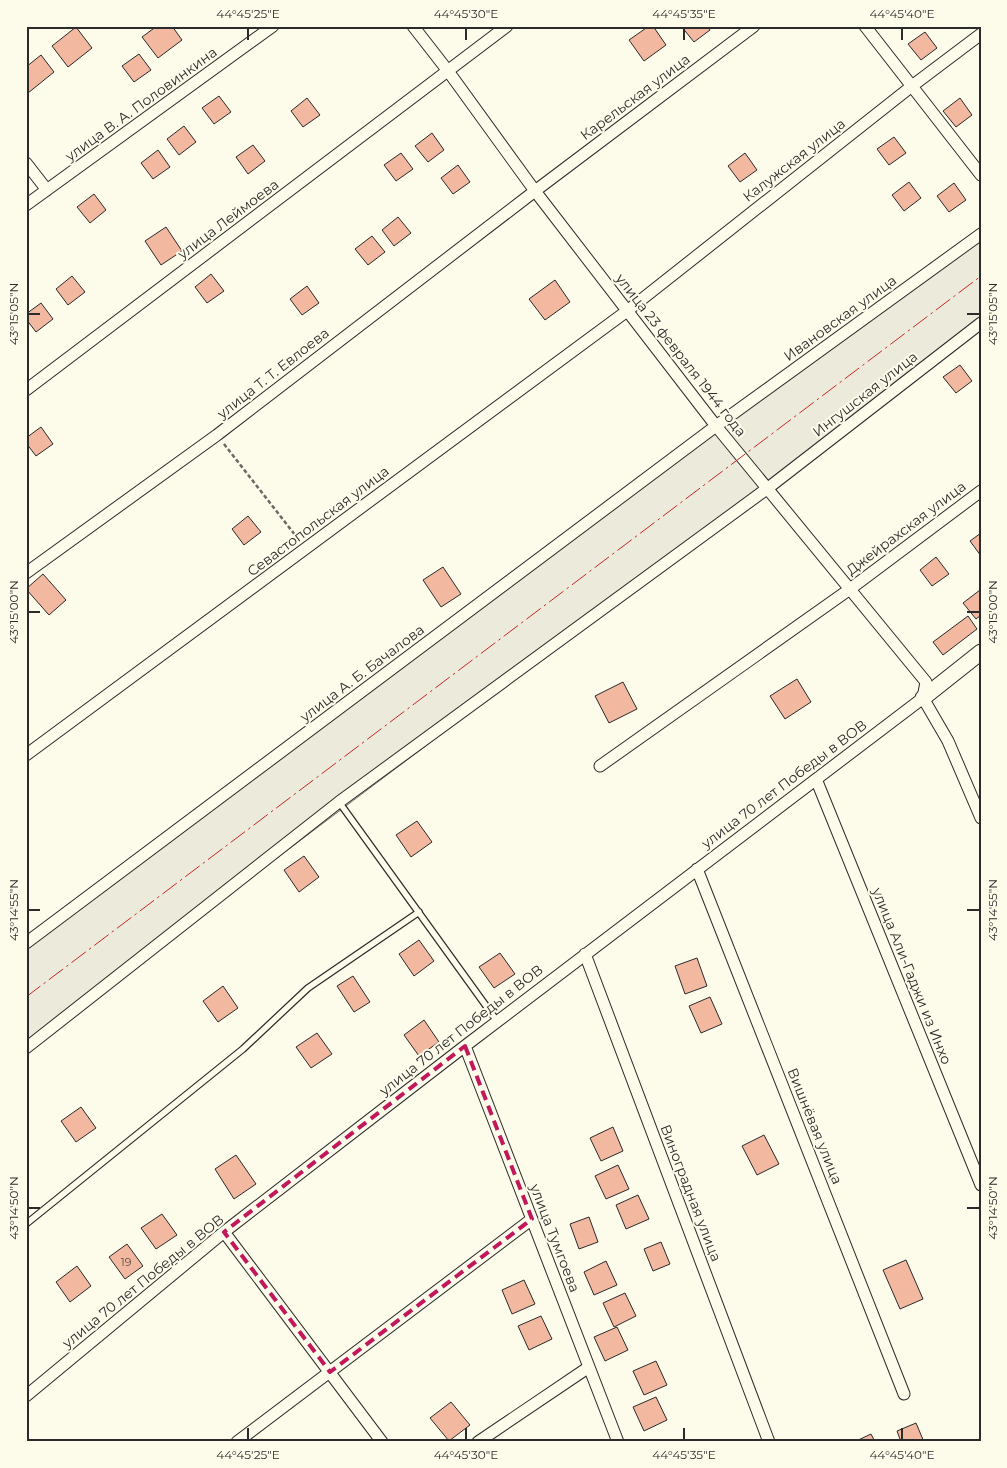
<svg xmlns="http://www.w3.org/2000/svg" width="1007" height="1468" viewBox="0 0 1007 1468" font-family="Montserrat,sans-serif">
	<rect width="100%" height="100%" fill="#fdfbea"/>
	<path fill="#ecebdb" stroke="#74746e" d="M 981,234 L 981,323 L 768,488 L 26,1047 L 26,943 Z"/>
	<path fill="#f2b8a0" stroke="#2b2b2b" d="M 157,26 L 172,26 L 182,40 L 158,58 L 142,37 Z
		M 649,26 L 653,26 L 666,45 L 644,61 L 629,40 Z
		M 681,26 L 708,26 L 710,30 L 694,42 Z
		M 76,27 L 92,48 L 68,67 L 52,46 Z
		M 925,32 L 937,48 L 921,60 L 908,44 Z
		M 139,54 L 151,70 L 134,82 L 122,66 Z
		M 41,55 L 54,72 L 28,93 L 26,91 L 26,67 Z
		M 219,96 L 231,112 L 214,124 L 202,108 Z
		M 307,98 L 320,115 L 303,127 L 291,111 Z
		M 960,98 L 972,115 L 956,127 L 943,111 Z
		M 184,126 L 196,142 L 179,155 L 167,139 Z
		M 432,133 L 444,150 L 428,162 L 415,146 Z
		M 894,137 L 906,153 L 889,165 L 877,149 Z
		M 253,145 L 265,161 L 248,174 L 236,157 Z
		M 158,150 L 170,167 L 153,179 L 141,163 Z
		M 401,153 L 413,169 L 396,181 L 384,165 Z
		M 745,153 L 757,170 L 740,182 L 728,166 Z
		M 458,165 L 470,182 L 453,194 L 441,178 Z
		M 909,182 L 921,198 L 904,211 L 892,195 Z
		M 954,183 L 966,200 L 949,212 L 937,196 Z
		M 94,194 L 106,210 L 90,223 L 77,207 Z
		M 398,217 L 411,233 L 394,246 L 382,230 Z
		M 166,227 L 182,251 L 161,265 L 145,241 Z
		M 372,236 L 385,252 L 368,265 L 355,249 Z
		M 211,274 L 224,291 L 207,303 L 195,287 Z
		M 72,276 L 85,292 L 68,305 L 56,289 Z
		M 555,280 L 570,302 L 545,320 L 529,299 Z
		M 307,286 L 319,303 L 302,315 L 290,299 Z
		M 41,303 L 53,319 L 36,332 L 26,319 L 26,314 Z
		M 960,365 L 972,381 L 956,393 L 943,377 Z
		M 41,427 L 53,444 L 36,456 L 26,443 L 26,438 Z
		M 248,516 L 261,532 L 244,545 L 232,529 Z
		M 981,533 L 981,556 L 970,541 Z
		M 936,557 L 949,574 L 932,586 L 920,570 Z
		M 443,567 L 461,594 L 441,607 L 423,580 Z
		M 43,574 L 66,600 L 49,615 L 26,589 Z
		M 980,590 L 981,615 L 976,619 L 963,603 Z
		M 968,616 L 977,629 L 943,655 L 933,642 Z
		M 797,679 L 811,702 L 785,719 L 770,696 Z
		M 623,682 L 637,709 L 609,723 L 595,696 Z
		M 417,821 L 432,842 L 411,857 L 396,835 Z
		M 304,856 L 319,877 L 299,892 L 284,870 Z
		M 419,940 L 434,961 L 414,976 L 399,954 Z
		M 500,953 L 515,974 L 494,988 L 479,967 Z
		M 697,958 L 707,986 L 685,994 L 675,966 Z
		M 353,976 L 370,1002 L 354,1012 L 337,986 Z
		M 223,986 L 238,1008 L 218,1022 L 203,1001 Z
		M 710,997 L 722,1024 L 701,1033 L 689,1006 Z
		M 424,1020 L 439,1042 L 419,1056 L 404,1035 Z
		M 317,1033 L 332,1054 L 311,1068 L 296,1047 Z
		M 81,1107 L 96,1128 L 76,1142 L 61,1121 Z
		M 613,1127 L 623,1151 L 601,1161 L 590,1138 Z
		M 764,1135 L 779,1164 L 757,1175 L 742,1146 Z
		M 236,1155 L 256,1184 L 234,1199 L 215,1169 Z
		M 618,1165 L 629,1189 L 606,1199 L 595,1176 Z
		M 638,1195 L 649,1219 L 626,1229 L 616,1205 Z
		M 162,1214 L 177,1235 L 156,1249 L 141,1228 Z
		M 589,1217 L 598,1242 L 579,1249 L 570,1224 Z
		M 661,1242 L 670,1264 L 653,1271 L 644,1249 Z
		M 127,1244 L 143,1266 L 125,1279 L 109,1257 Z
		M 906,1260 L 923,1299 L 900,1309 L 883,1270 Z
		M 606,1261 L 617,1285 L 594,1295 L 584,1272 Z
		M 77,1266 L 91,1286 L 70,1302 L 56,1282 Z
		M 524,1280 L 535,1304 L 512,1314 L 502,1290 Z
		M 625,1293 L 636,1316 L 614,1327 L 603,1303 Z
		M 541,1316 L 552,1339 L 529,1350 L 518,1326 Z
		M 617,1327 L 628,1350 L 605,1361 L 594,1337 Z
		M 656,1361 L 667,1385 L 644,1395 L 633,1371 Z
		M 656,1397 L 667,1420 L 644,1431 L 633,1407 Z
		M 451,1402 L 470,1425 L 449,1441 L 430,1418 Z
		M 916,1423 L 924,1442 L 901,1442 L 897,1431 Z
		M 871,1434 L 875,1442 L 854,1442 Z"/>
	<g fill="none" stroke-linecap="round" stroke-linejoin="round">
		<g stroke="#2b2b2b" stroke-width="8">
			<path id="service" d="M 339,802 L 497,1021
				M 26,1224 L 243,1049 L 308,988 L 419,912"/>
		</g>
		<g stroke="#2b2b2b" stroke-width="13">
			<path id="minor" d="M 413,26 L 448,71 L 535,191 L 716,426 L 926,682 L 923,698
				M 865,26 L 981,175
				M 26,163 L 47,190
				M 26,205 L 273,26
				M 26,390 L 507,26
				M 26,573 L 217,435 L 535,191 L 754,26
				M 923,698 L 948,741 L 981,818
				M 26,755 L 627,311 L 912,86 L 981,34
				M 600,766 L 850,589 L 981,491
				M 816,779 L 981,1185
				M 697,869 L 904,1394
				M 26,943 L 716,426 L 981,234
				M 585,954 L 769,1442
				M 465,1046 L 618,1442
				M 26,1048 L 339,802 L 768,488 L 981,323
				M 224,1232 L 382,1442
				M 26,1396 L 224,1232 L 465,1046 L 923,698
				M 237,1442 L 532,1219
				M 478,1442 L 589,1367"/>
		</g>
		<g stroke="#2b2b2b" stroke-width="17">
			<path id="tertiary" d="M 923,698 L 981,652"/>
		</g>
		<path stroke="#6a6964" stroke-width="2.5" stroke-dasharray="4 2.5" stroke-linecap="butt" d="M 224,444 L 299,540"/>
		<use href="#service" stroke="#fdfbea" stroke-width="5.5"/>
		<use href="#minor" stroke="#fdfbea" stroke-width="11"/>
		<use href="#tertiary" stroke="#fdfbea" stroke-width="15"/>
		<path stroke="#c62828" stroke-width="1" stroke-dasharray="18 4 2.5 4" stroke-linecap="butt" d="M 26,997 L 981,276"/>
	</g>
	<path fill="none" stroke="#c2185b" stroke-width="4" stroke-dasharray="10 6" stroke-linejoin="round" d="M 465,1046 L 532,1219 L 330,1372 L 224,1232 Z"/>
	<path fill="none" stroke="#2b2b2b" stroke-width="2" d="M 248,28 L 248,40M 466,28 L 466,40M 684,28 L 684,40M 902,28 L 902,40M 28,314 L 40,314M 967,314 L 980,314M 28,612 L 40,612M 967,612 L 980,612M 28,910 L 40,910M 967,910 L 980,910M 28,1208 L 40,1208M 967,1208 L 980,1208M 248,1428 L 248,1440M 466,1428 L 466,1440M 684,1428 L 684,1440M 902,1428 L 902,1440"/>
	<g text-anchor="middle" stroke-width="4" stroke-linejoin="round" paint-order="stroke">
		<g font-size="11" fill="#5d4e48">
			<text x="126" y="1266">19</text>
		</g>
		<g font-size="14" fill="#2b2b2b" stroke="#fdfbea">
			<text transform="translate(635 97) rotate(-37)" y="5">Карельская улица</text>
			<text transform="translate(141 104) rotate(-36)" y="5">улица В. А. Половинкина</text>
			<text transform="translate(794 160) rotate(-38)" y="5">Калужская улица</text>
			<text transform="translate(228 219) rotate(-37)" y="5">улица Леймоева</text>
			<text transform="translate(840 318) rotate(-36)" y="5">Ивановская улица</text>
			<text transform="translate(681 355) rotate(52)" y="5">улица 23 февраля 1944 года</text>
			<text transform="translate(273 373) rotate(-38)" y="5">улица Т. Т. Евлоева</text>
			<text transform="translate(865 394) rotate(-38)" y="5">Ингушская улица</text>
			<text transform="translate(318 521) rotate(-37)" y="5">Севастопольская улица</text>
			<text transform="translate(906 528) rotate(-37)" y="5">Джейрахская улица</text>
			<text transform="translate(362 673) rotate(-37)" y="5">улица А. Б. Бачалова</text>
			<text transform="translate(784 784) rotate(-37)" y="5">улица 70 лет Победы в ВОВ</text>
			<text transform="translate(912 976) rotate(68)" y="5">улица Али-Гаджи из Инхо</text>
			<text transform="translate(461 1030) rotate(-38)" y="5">улица 70 лет Победы в ВОВ</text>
			<text transform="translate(815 1126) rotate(68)" y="5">Вишнёвая улица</text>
			<text transform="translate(691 1193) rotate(69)" y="5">Виноградная улица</text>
			<text transform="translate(555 1238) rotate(69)" y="5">улица Тумгоева</text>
			<text transform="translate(143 1281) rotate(-39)" y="5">улица 70 лет Победы в ВОВ</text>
		</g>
	</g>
	<rect width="1007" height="1468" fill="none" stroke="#fdfbea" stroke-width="55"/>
	<rect x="28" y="28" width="952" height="1412" fill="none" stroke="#2b2b2b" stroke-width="2"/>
	<g font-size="12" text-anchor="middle" fill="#2b2b2b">
		<text x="248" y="18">44°45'25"E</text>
		<text x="466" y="18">44°45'30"E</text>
		<text x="684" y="18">44°45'35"E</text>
		<text x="902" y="18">44°45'40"E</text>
		<text transform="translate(14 314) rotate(-90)" y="4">43°15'05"N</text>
		<text transform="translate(993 314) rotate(-90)" y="4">43°15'05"N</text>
		<text transform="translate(14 612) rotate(-90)" y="4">43°15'00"N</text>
		<text transform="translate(993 612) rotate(-90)" y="4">43°15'00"N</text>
		<text transform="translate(14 910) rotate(-90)" y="4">43°14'55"N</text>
		<text transform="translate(993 910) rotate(-90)" y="4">43°14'55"N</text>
		<text transform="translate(14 1208) rotate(-90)" y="4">43°14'50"N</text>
		<text transform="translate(993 1208) rotate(-90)" y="4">43°14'50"N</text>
		<text x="248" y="1459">44°45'25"E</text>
		<text x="466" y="1459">44°45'30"E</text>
		<text x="684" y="1459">44°45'35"E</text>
		<text x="902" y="1459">44°45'40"E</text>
	</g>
</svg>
